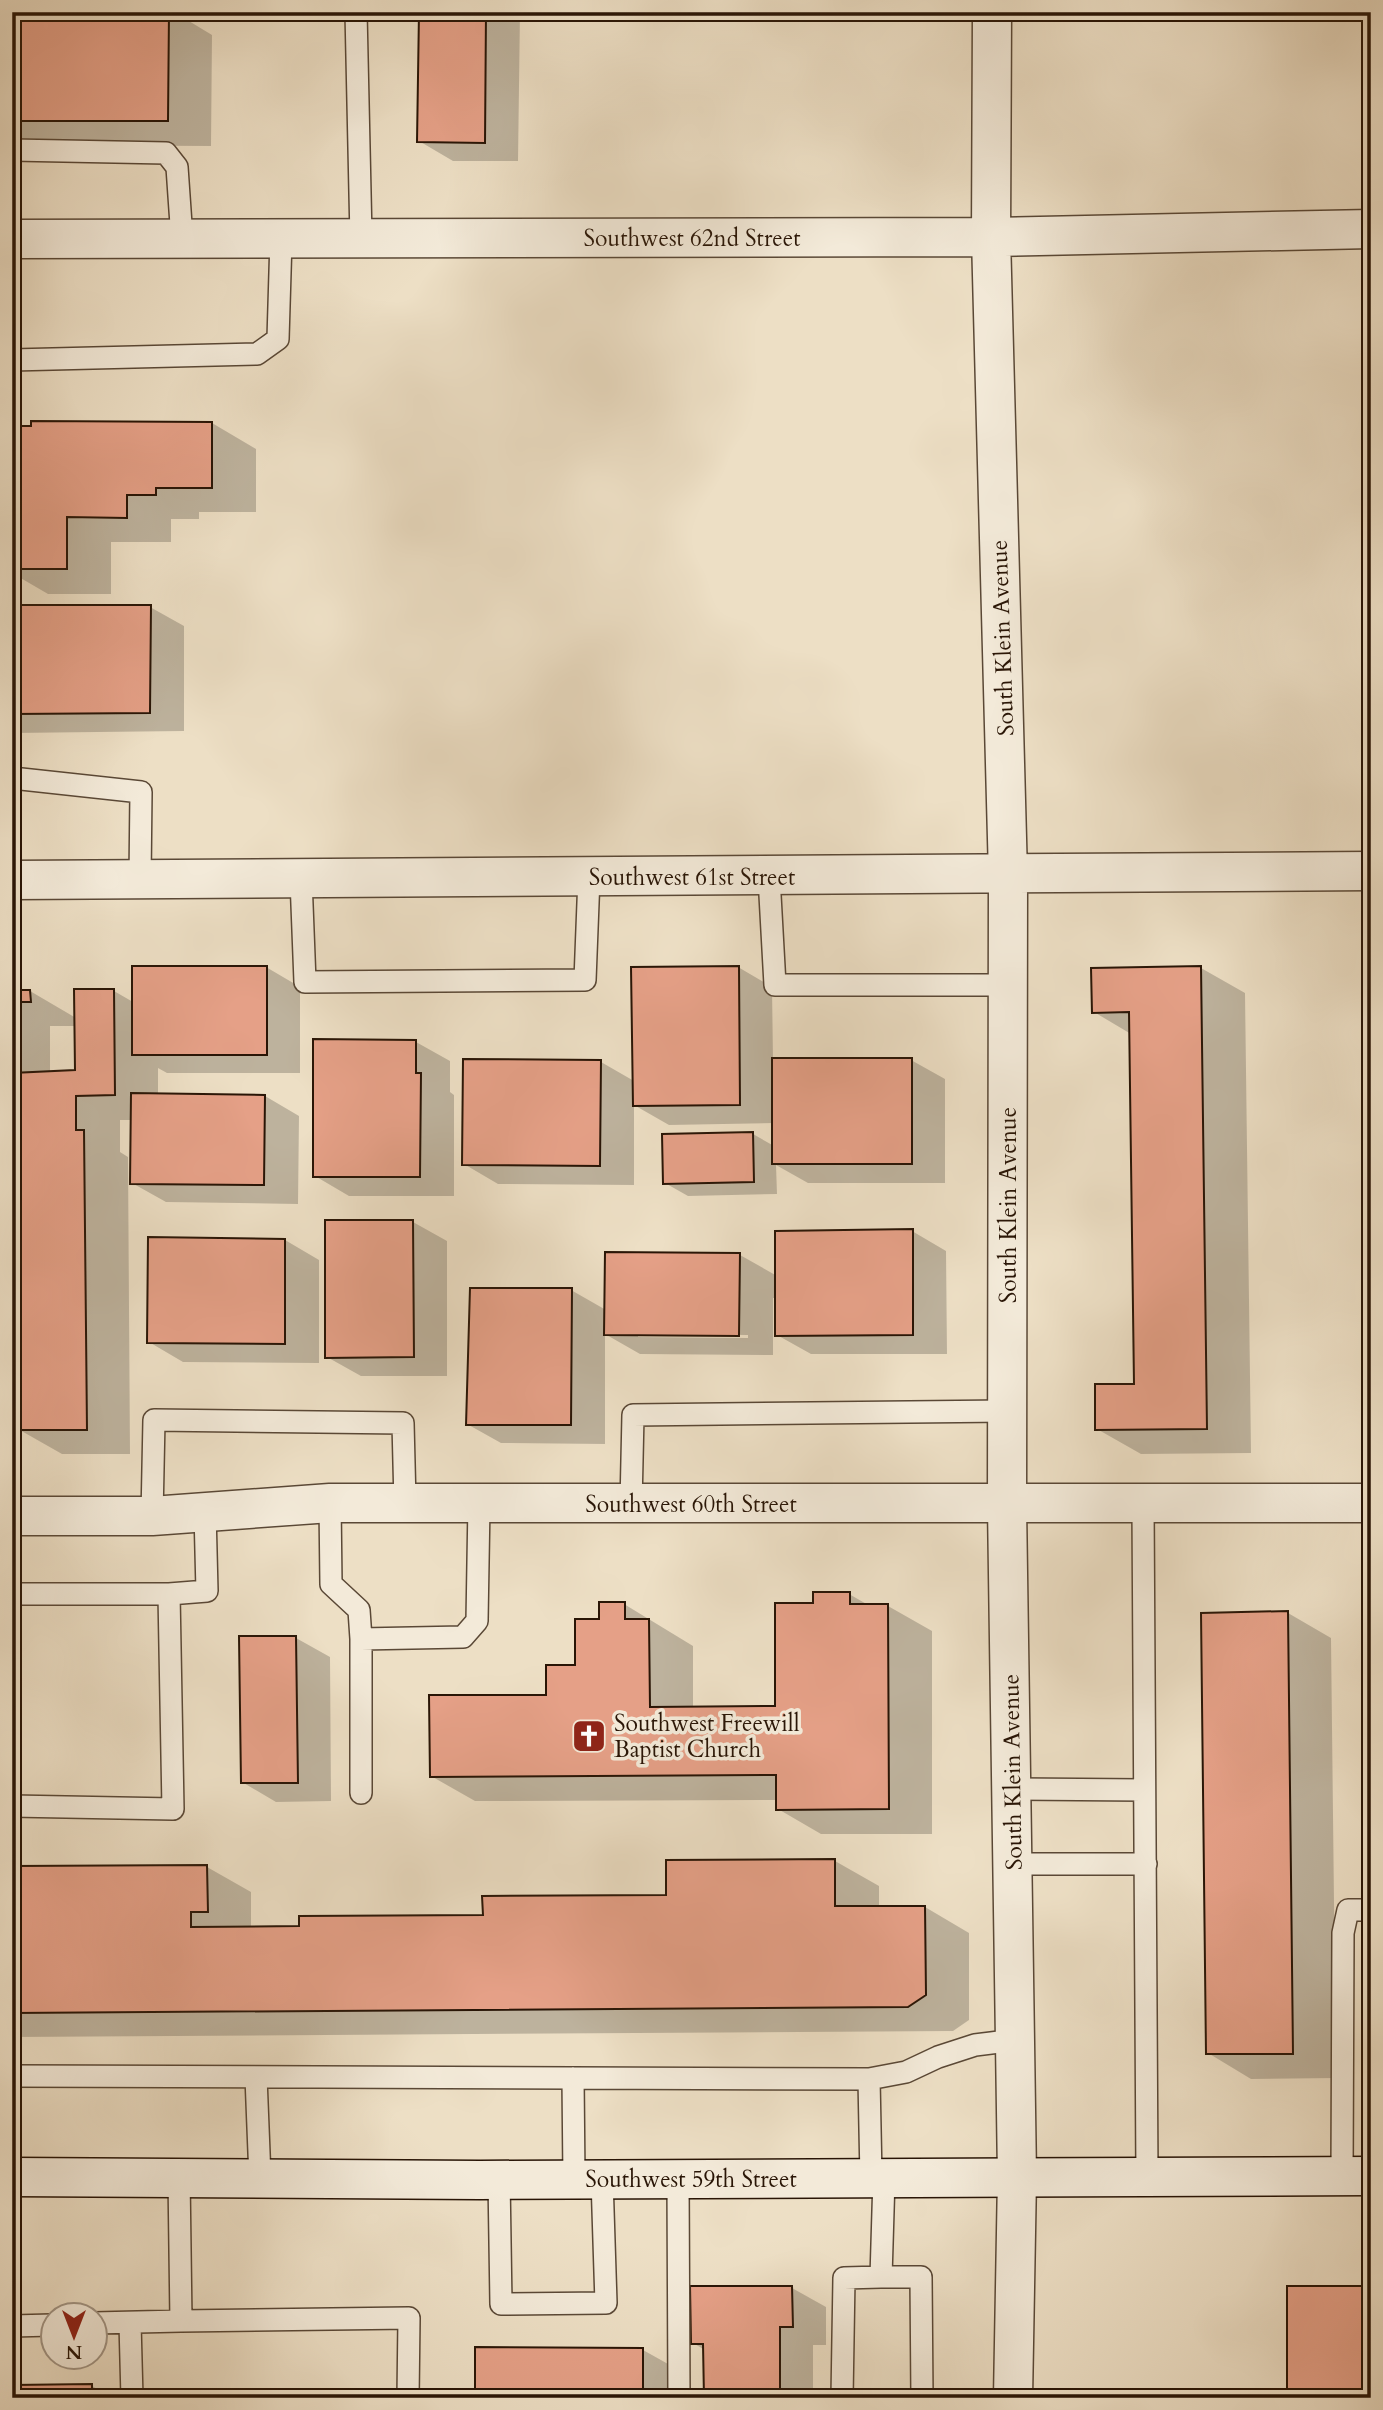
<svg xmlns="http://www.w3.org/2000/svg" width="1383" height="2410" viewBox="0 0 1383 2410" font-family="Cardo,serif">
	<rect width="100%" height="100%" fill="#eddfc5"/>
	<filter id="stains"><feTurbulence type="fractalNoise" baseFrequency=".00286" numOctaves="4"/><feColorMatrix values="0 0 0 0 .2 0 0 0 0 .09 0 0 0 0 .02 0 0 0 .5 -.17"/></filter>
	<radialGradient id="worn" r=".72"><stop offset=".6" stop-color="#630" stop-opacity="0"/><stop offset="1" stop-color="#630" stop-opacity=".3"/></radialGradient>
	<path fill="#0003" fill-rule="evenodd" d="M 12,12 L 174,12 L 212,35 L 211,146 L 22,145 L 12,139 Z
		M 421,12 L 520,12 L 518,161 L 453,161 L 419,141 Z
		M 212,423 L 256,449 L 256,512 L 199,512 L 199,519 L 171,519 L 171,542 L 111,542 L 111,594 L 48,594 L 12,573 L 12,424 L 18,427 Z
		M 12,607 L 150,607 L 184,626 L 184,731 L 12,733 Z
		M 266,967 L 300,987 L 300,1073 L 167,1073 L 158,1068 L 158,1095 L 265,1096 L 299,1116 L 298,1204 L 166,1202 L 132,1183 L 132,1120 L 120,1120 L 120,1152 L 128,1157 L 130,1454 L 62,1454 L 18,1429 L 16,1245 L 12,1245 L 12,992 L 30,991 L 76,1018 L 114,991 L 133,1002 ZM 50,1026 L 76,1026 L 76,1072 L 50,1072 Z
		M 738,967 L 772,987 L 773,1060 L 911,1060 L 945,1079 L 945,1183 L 808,1183 L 776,1165 L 777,1194 L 688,1196 L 665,1183 L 753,1134 L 774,1146 L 774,1123 L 669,1125 L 634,1105 L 634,1185 L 498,1184 L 464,1164 L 601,1062 L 634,1081 Z
		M 1201,968 L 1245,993 L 1251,1453 L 1141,1454 L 1097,1429 L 1136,1386 L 1131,1034 L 1094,1012 Z
		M 416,1042 L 450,1061 L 450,1092 L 454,1095 L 454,1196 L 349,1196 L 315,1176 Z
		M 413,1222 L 447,1241 L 447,1376 L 361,1376 L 327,1357 Z
		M 912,1231 L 946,1251 L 947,1354 L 811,1354 L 777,1335 L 777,1298 L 773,1298 L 773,1355 L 640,1354 L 605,1334 L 605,1444 L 501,1443 L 467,1424 L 571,1290 L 606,1310 L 740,1255 L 777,1276 ZM 638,1334 L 748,1335 L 748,1338 L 638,1337 Z
		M 285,1240 L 319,1260 L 319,1363 L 183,1362 L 149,1342 Z
		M 849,1594 L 870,1606 L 888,1606 L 932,1631 L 932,1834 L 821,1834 L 778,1809 L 778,1800 L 475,1801 L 431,1776 L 548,1697 L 576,1667 L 601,1621 L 624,1604 L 693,1646 L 693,1708 L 777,1708 L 815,1605 Z
		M 1288,1613 L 1331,1638 L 1336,2078 L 1251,2079 L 1208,2053 Z
		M 296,1638 L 330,1657 L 331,1801 L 276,1802 L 242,1782 Z
		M 835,1861 L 879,1886 L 879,1908 L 925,1907 L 969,1933 L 969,2020 L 953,2031 L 12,2037 L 12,1868 L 207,1867 L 251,1892 L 251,1928 L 484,1917 L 667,1897 Z
		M 792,2288 L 826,2307 L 826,2345 L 813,2345 L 813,2398 L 705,2398 L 705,2350 L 693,2343 Z
		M 643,2350 L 677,2369 L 677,2398 L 477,2398 Z
		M 92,2386 L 112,2398 L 12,2398 Z"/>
	<path fill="#e5a087" stroke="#291506" stroke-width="2" d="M 12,12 L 169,12 L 168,121 L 12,121 Z
		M 419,12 L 486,12 L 485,143 L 417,142 Z
		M 31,421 L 212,422 L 212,488 L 156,488 L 156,495 L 127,495 L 127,518 L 67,517 L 67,569 L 12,569 L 12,426 L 31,426 Z
		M 12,605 L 151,605 L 150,713 L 12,714 Z
		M 132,966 L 267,966 L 267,1055 L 132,1055 Z
		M 739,966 L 740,1105 L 633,1106 L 631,967 Z
		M 1201,966 L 1207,1429 L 1095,1430 L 1095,1384 L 1134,1384 L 1129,1012 L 1092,1013 L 1091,968 Z
		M 74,989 L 114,989 L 115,1095 L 76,1096 L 76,1130 L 84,1130 L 87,1430 L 16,1430 L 12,1073 L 75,1070 Z
		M 12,990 L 30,990 L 31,1002 L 12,1002 Z
		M 313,1039 L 416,1040 L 416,1073 L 421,1073 L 420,1177 L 313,1177 Z
		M 772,1058 L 912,1058 L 912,1164 L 772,1164 Z
		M 463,1059 L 601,1060 L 600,1166 L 462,1165 Z
		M 131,1093 L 265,1095 L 264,1185 L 130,1184 Z
		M 753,1132 L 754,1182 L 663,1184 L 662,1134 Z
		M 325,1220 L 413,1220 L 414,1357 L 325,1358 Z
		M 913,1229 L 913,1335 L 775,1336 L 775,1231 Z
		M 148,1237 L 285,1239 L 285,1344 L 147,1343 Z
		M 605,1252 L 740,1253 L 739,1336 L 604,1335 Z
		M 470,1288 L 572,1288 L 571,1425 L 466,1425 Z
		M 813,1592 L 850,1592 L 850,1604 L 888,1604 L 889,1809 L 776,1810 L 776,1775 L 430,1777 L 429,1695 L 546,1695 L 546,1665 L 575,1665 L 575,1619 L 599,1619 L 599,1602 L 625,1602 L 625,1619 L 649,1619 L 650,1707 L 775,1706 L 775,1603 L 813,1603 Z
		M 1288,1611 L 1293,2054 L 1206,2054 L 1201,1613 Z
		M 239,1636 L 296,1636 L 298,1783 L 241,1783 Z
		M 835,1859 L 835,1906 L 925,1906 L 926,1995 L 908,2007 L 12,2013 L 12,1866 L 207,1865 L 208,1912 L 191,1912 L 191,1927 L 299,1926 L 299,1916 L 483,1915 L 482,1896 L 666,1895 L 666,1860 Z
		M 1370,1970 L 1371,1970 L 1371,2044 L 1368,2044 Z
		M 690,2286 L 792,2286 L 793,2327 L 780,2327 L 780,2398 L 704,2398 L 703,2344 L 691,2344 Z
		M 1287,2286 L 1371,2286 L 1371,2398 L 1287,2398 Z
		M 475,2347 L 643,2348 L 643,2398 L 475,2398 Z
		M 92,2384 L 92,2398 L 12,2398 L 12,2385 Z"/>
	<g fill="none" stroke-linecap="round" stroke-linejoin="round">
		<g stroke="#5a4836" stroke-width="24">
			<path id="service" d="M 356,12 L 361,238
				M 12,150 L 166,153 L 177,167 L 182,239
				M 12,360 L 257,354 L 278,339 L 281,239
				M 12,778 L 141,792 L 140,879
				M 769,877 L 775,985 L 1008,985
				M 301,879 L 305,982 L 585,980 L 589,877
				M 330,1503 L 331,1584 L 359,1610 L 361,1639
				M 631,1504 L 633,1415 L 1007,1411
				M 1143,1505 L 1147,2177
				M 152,1516 L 154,1420 L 403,1423 L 405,1503
				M 12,1594 L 169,1594 L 207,1591 L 205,1512
				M 1012,1789 L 1143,1790
				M 361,1793 L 361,1639 L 463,1637 L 477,1621 L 479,1504
				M 12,1806 L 173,1809 L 169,1594
				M 1013,1864 L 1146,1864
				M 12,2076 L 869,2079 L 906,2072 L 938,2057 L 975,2045 L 1015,2040
				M 256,2077 L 260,2178
				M 573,2078 L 574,2179
				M 869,2079 L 871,2178
				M 1342,2176 L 1343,1933 L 1348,1910 L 1371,1910
				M 179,2177 L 181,2321 L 409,2318 L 408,2398
				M 884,2178 L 881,2277 L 921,2277 L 922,2398
				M 499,2179 L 501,2304 L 606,2303 L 602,2179
				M 678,2179 L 679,2398
				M 94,2323 L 181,2321
				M 130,2323 L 132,2398
				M 12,2326 L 52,2325
				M 842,2398 L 844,2278 L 881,2277"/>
		</g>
		<g stroke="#5a4836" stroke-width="41">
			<path id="minor" d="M 992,12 L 991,237 L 1008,876 L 1007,1506 L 1017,2177 L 1013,2398
				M 12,239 L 991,237 L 1371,229
				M 12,880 L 1371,871
				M 12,1516 L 152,1516 L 330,1503 L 1371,1503"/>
		</g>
		<g stroke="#291506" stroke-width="41">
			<path id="secondary" d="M 12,2177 L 480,2180 L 1371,2176"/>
		</g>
		<use href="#service" stroke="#f3ead9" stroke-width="21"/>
		<use href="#minor" stroke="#f3ead9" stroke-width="38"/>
		<use href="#secondary" stroke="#f3ead9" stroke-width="38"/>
	</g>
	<defs>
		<g id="church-square" transform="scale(1.75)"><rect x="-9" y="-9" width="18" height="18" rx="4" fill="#8f2418" stroke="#f3ead9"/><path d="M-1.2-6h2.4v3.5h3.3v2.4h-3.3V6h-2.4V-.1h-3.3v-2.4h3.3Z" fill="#fff"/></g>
	</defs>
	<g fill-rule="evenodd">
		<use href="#church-square" x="589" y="1736"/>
	</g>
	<g text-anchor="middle" stroke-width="7" stroke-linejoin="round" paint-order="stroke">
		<g font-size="23" fill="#291506" stroke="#f3ead9">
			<text x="692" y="246">Southwest 62nd Street</text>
			<text transform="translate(1002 638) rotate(-92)" y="8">South Klein Avenue</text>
			<text x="692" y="885">Southwest 61st Street</text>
			<text transform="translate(1008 1205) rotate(-90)" y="8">South Klein Avenue</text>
			<text x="691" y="1512">Southwest 60th Street</text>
			<text transform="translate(1012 1772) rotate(-91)" y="8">South Klein Avenue</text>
			<text x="691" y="2187">Southwest 59th Street</text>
		</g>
		<g font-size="23" fill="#291506" stroke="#f3ead9" text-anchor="start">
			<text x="614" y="1731">Southwest Freewill<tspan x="614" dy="26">Baptist Church</tspan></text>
		</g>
	</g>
	<rect width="1383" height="2410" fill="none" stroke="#eddfc5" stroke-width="42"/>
	<rect x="14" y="14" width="1355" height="2382" fill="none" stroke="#291506" stroke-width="3.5"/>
	<rect x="21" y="21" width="1341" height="2368" fill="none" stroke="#291506" stroke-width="2"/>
	<g transform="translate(74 2336) rotate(180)"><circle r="33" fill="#f3ead9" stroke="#a29585" stroke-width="2"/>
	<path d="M0-5L12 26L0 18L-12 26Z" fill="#8f2418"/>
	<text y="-10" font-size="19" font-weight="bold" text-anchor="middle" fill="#291506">N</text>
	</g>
	<rect width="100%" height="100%" filter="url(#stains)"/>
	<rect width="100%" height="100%" fill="url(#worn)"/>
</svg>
